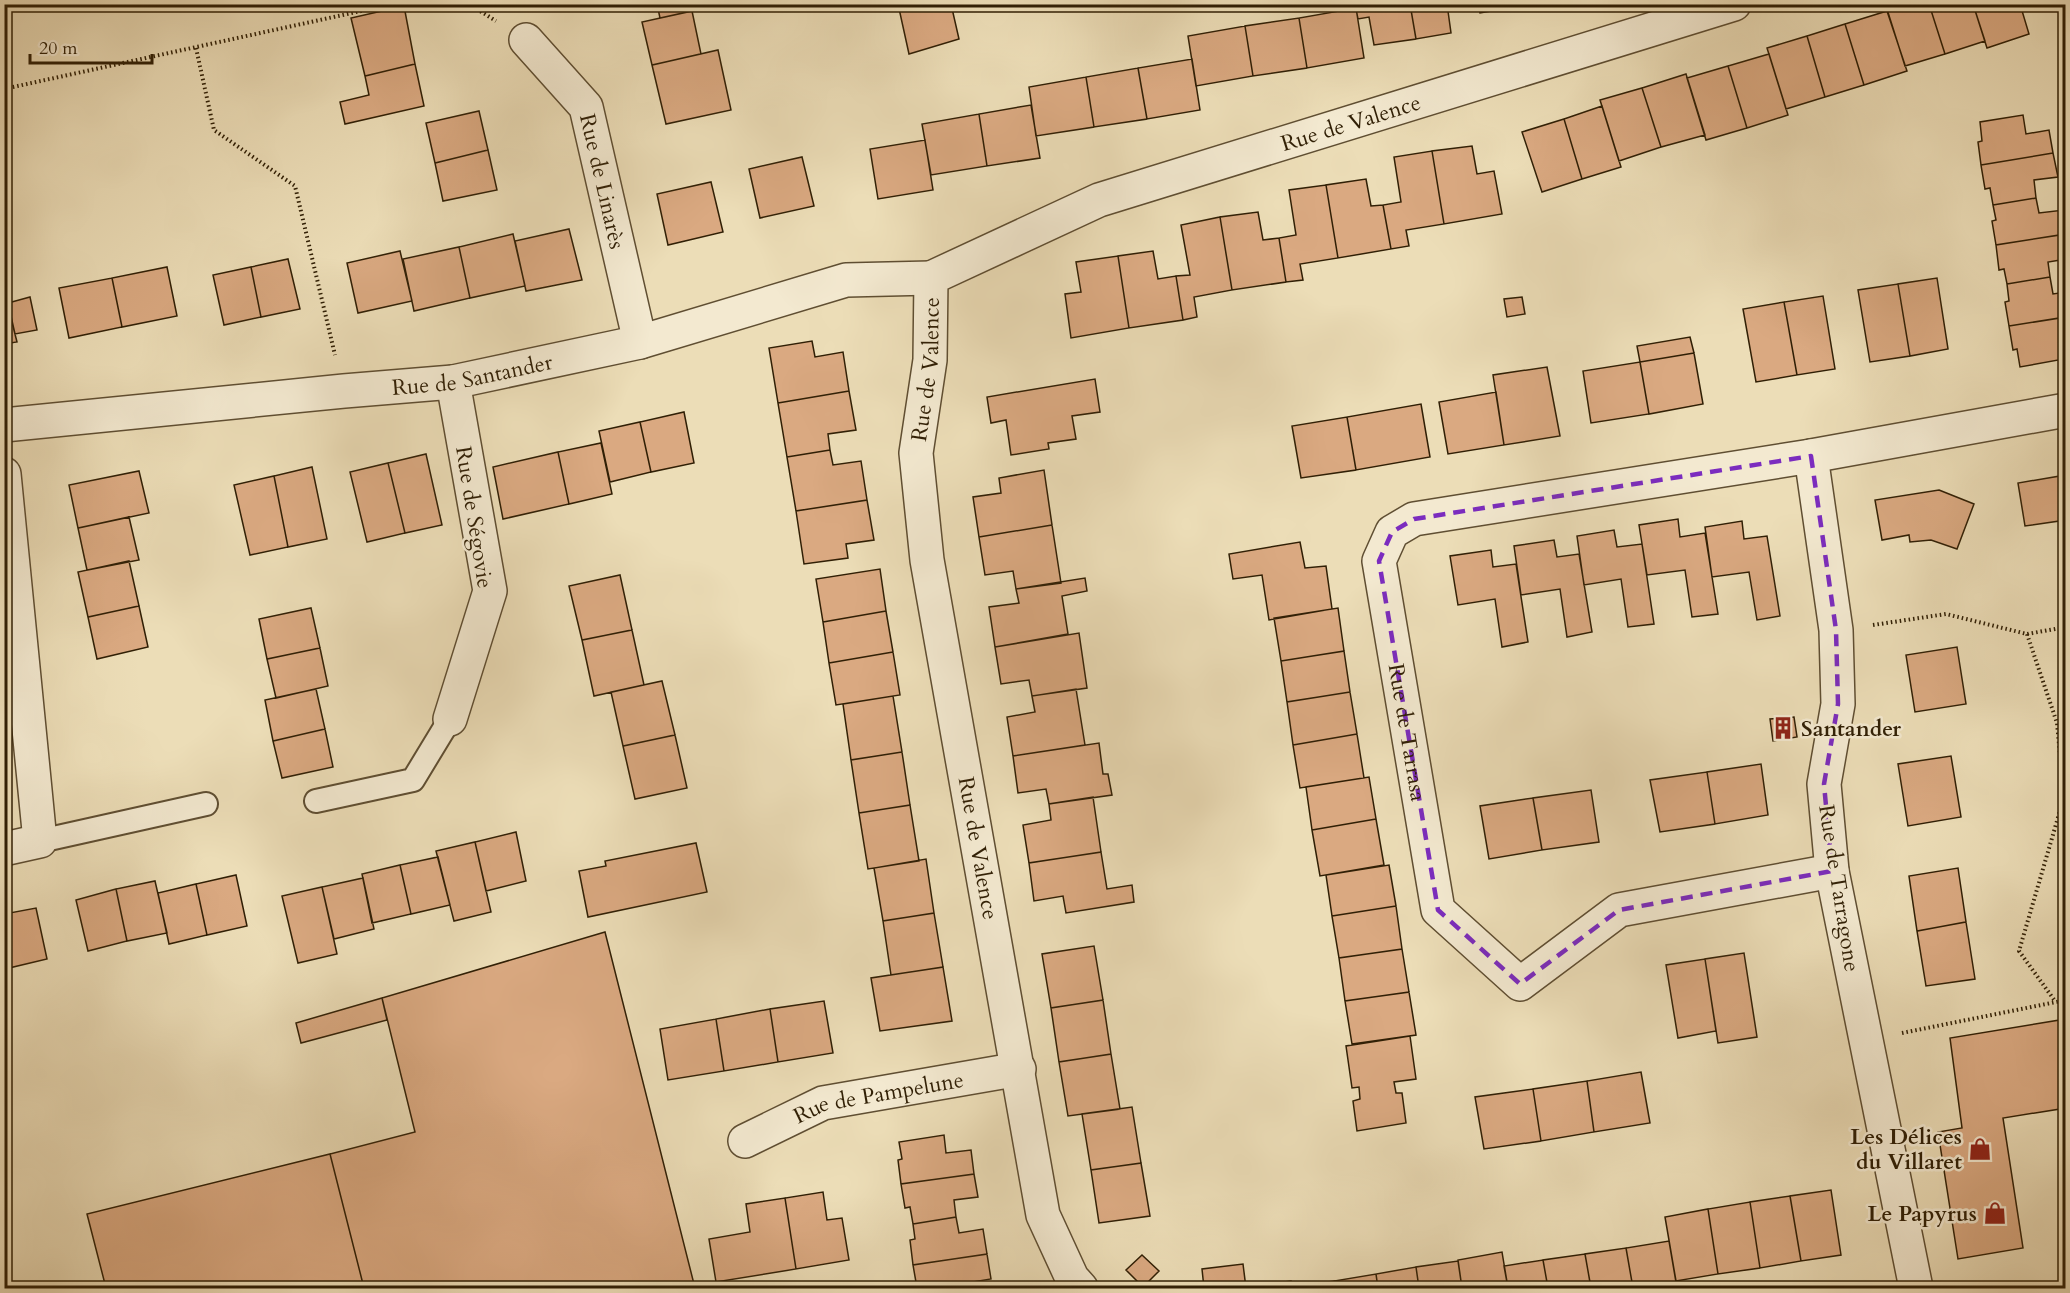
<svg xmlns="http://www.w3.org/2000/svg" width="2070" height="1293" viewBox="0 0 2070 1293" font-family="Cardo,serif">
	<rect width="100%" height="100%" fill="#ecddb7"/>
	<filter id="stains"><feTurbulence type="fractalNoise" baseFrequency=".00333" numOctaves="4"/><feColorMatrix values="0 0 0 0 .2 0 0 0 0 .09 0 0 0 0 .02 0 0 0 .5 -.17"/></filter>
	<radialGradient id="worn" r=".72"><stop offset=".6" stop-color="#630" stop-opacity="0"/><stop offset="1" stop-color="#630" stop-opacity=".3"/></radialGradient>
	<path fill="#daa981" stroke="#301f05" stroke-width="1.5" d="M 657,4 L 710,4 L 711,7 L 660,18 Z
		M 898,4 L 951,4 L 959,39 L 909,54 Z
		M 1355,4 L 1410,4 L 1416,39 L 1374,45 L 1369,17 L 1358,19 Z
		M 1410,4 L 1447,4 L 1451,33 L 1416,39 Z
		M 1478,4 L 1515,4 L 1515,7 L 1480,13 Z
		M 1890,4 L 1929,4 L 1945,54 L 1905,66 L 1886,6 Z
		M 1929,4 L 1973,4 L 1985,41 L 1945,54 Z
		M 1973,4 L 2020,4 L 2029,34 L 1987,48 Z
		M 404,6 L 415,64 L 365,76 L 351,18 Z
		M 1356,8 L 1364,58 L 1307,68 L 1299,18 Z
		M 692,11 L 701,54 L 652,65 L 642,22 Z
		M 1887,11 L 1907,71 L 1864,85 L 1845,24 Z
		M 1299,18 L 1307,68 L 1253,76 L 1245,26 Z
		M 1845,24 L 1864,85 L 1825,97 L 1807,36 Z
		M 1245,26 L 1253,76 L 1196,86 L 1188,36 Z
		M 1807,36 L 1825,97 L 1786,109 L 1767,48 Z
		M 718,50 L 731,110 L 666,124 L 652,65 Z
		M 1769,54 L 1788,115 L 1747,128 L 1728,66 Z
		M 1192,59 L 1200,110 L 1147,119 L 1138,68 Z
		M 415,64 L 424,106 L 345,124 L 340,102 L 369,95 L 365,76 Z
		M 1728,66 L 1747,128 L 1706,140 L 1687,78 Z
		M 1138,68 L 1147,119 L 1094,127 L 1086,77 Z
		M 1686,74 L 1705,135 L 1661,147 L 1642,88 Z
		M 1086,77 L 1094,127 L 1036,136 L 1029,87 Z
		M 1642,88 L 1661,147 L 1619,161 L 1600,100 Z
		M 1031,105 L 1040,158 L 987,166 L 979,114 Z
		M 1602,106 L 1621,167 L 1582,179 L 1564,119 Z
		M 479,111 L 488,150 L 435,163 L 426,123 Z
		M 979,114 L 987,166 L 931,175 L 922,124 Z
		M 2023,115 L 2026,134 L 2049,130 L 2053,153 L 1981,165 L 1978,142 L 1982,141 L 1980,122 Z
		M 1564,119 L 1582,179 L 1542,192 L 1522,132 Z
		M 925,140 L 933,190 L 878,199 L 870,149 Z
		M 1472,146 L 1477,174 L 1494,171 L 1502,214 L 1444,224 L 1432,151 Z
		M 488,150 L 497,190 L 443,201 L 435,163 Z
		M 1432,151 L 1444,224 L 1406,230 L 1409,246 L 1391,249 L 1383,205 L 1401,202 L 1394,157 Z
		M 2053,153 L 2058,177 L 2034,180 L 2036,198 L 1993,205 L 1990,188 L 1985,189 L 1981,165 Z
		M 802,157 L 814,206 L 760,218 L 749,169 Z
		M 1366,179 L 1371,206 L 1383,205 L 1391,249 L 1338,258 L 1326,185 Z
		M 711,182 L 723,232 L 668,245 L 657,194 Z
		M 1326,185 L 1338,258 L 1300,264 L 1303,280 L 1286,282 L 1279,238 L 1296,235 L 1289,190 Z
		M 2036,198 L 2039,213 L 2064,210 L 2066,234 L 1996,245 L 1992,221 L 1996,220 L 1993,205 Z
		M 1258,212 L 1263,240 L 1279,238 L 1286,282 L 1232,290 L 1220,217 Z
		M 1220,217 L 1232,290 L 1194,297 L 1197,317 L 1183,320 L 1176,276 L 1190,275 L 1181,225 Z
		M 569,229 L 582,280 L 526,291 L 515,241 Z
		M 513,234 L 525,286 L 470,298 L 459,247 Z
		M 2066,234 L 2066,259 L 2048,262 L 2050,277 L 2007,284 L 2004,269 L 1999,270 L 1996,245 Z
		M 459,247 L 470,298 L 414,311 L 403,259 Z
		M 400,251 L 412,301 L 358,313 L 347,263 Z
		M 1153,251 L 1158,279 L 1176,276 L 1183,320 L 1129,328 L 1118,256 Z
		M 1118,256 L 1129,328 L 1071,338 L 1065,294 L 1081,292 L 1076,262 Z
		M 288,259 L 300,309 L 261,317 L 251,267 Z
		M 167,267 L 177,316 L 122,327 L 112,278 Z
		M 251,267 L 261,317 L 224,325 L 213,275 Z
		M 2050,277 L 2053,294 L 2066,292 L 2066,317 L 2009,326 L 2005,302 L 2009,301 L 2007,284 Z
		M 112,278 L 122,327 L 69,338 L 59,288 Z
		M 1937,278 L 1948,349 L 1910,356 L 1898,284 Z
		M 1898,284 L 1910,356 L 1870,362 L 1858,290 Z
		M 4,291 L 17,342 L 4,344 Z
		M 1823,296 L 1835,369 L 1797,375 L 1784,302 Z
		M 30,297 L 37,330 L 15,334 L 8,303 Z
		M 1522,297 L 1525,314 L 1507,317 L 1504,299 Z
		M 1784,302 L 1797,375 L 1756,382 L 1743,309 Z
		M 2066,317 L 2066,341 L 2061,342 L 2064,359 L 2020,367 L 2017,349 L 2013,350 L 2009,326 Z
		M 1690,337 L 1694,353 L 1640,362 L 1637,346 Z
		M 812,341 L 815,357 L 843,352 L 849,391 L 778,403 L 769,348 Z
		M 1694,353 L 1703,404 L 1649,414 L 1640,362 Z
		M 1640,362 L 1649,414 L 1591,423 L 1583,371 Z
		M 1547,367 L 1560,436 L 1504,445 L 1493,375 Z
		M 1095,379 L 1100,412 L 1072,416 L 1076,439 L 1048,443 L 1049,449 L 1011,455 L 1006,420 L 991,423 L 987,397 Z
		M 849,391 L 856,430 L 828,434 L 830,450 L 787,457 L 778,403 Z
		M 1496,392 L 1504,445 L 1448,454 L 1439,402 Z
		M 1421,404 L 1430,457 L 1356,470 L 1347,417 Z
		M 684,412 L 694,463 L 651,472 L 640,422 Z
		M 1347,417 L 1356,470 L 1301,478 L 1292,426 Z
		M 640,422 L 651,472 L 610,482 L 599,431 Z
		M 601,443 L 612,494 L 569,504 L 558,452 Z
		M 830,450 L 833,465 L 861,461 L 867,500 L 796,511 L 787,457 Z
		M 558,452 L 569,504 L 503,519 L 493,467 Z
		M 426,454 L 442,525 L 405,533 L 388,463 Z
		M 388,463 L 405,533 L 367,542 L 350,472 Z
		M 312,467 L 327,539 L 288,547 L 274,476 Z
		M 1044,470 L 1052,525 L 979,537 L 973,497 L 1001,493 L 999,478 Z
		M 139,471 L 149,513 L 78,528 L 69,485 Z
		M 2066,475 L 2066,520 L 2025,526 L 2018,483 Z
		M 274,476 L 288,547 L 250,555 L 234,485 Z
		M 1939,490 L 1974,504 L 1957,549 L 1931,540 L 1910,542 L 1909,535 L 1882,540 L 1875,500 Z
		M 867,500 L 874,540 L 846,544 L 848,558 L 804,564 L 796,511 Z
		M 129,517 L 139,560 L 87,570 L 78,528 Z
		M 1678,519 L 1680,537 L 1705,533 L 1718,614 L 1692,617 L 1685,570 L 1647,575 L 1639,525 Z
		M 1742,521 L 1744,539 L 1767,536 L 1780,616 L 1757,620 L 1749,572 L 1712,577 L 1705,527 Z
		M 1052,525 L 1061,583 L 1016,589 L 1013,571 L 985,575 L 979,537 Z
		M 1614,530 L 1617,547 L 1642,544 L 1654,624 L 1628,627 L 1621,579 L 1584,585 L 1577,536 Z
		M 1554,540 L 1557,557 L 1579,554 L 1592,632 L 1567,637 L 1560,589 L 1521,595 L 1514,546 Z
		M 1300,542 L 1305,568 L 1326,566 L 1332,609 L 1269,620 L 1262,575 L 1233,579 L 1229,554 Z
		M 1491,550 L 1493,567 L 1516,564 L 1528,642 L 1502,647 L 1495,599 L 1458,605 L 1450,556 Z
		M 129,561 L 139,606 L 88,617 L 78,572 Z
		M 880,569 L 886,611 L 823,622 L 816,579 Z
		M 620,575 L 632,630 L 582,640 L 569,586 Z
		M 1085,578 L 1087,591 L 1062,596 L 1068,634 L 995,647 L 989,607 L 1019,603 L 1016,589 Z
		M 139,606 L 148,647 L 97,659 L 88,617 Z
		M 311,608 L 320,648 L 267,659 L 259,619 Z
		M 1338,608 L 1344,651 L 1281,661 L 1274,618 Z
		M 886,611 L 893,652 L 829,663 L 823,622 Z
		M 632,630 L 644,685 L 594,696 L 582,640 Z
		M 1079,633 L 1087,688 L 1032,696 L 1029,680 L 1001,684 L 995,647 Z
		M 1957,647 L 1966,704 L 1915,712 L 1906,655 Z
		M 320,648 L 328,686 L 276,698 L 267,659 Z
		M 1344,651 L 1350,692 L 1287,702 L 1281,661 Z
		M 893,652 L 900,695 L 836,705 L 829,663 Z
		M 662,681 L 675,735 L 623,746 L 611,692 Z
		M 316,689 L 325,729 L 273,741 L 265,700 Z
		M 1076,689 L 1085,745 L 1013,756 L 1007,717 L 1035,712 L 1032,696 Z
		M 1350,692 L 1357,734 L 1293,745 L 1287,702 Z
		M 893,696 L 902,752 L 851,760 L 843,704 Z
		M 1794,717 L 1797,737 L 1773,741 L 1770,719 Z
		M 325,729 L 333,767 L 282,778 L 273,741 Z
		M 1357,734 L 1364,778 L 1300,788 L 1293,745 Z
		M 675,735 L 687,788 L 635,799 L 623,746 Z
		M 1099,743 L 1103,774 L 1108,774 L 1112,795 L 1049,804 L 1046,789 L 1018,793 L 1013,756 Z
		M 902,752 L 910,805 L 859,813 L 851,760 Z
		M 1951,756 L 1961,817 L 1908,826 L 1898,764 Z
		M 1761,764 L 1768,815 L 1715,824 L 1707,772 Z
		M 1707,772 L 1715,824 L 1660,832 L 1650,780 Z
		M 1369,777 L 1376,819 L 1312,830 L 1306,787 Z
		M 1591,790 L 1599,842 L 1542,850 L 1533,798 Z
		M 1093,797 L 1101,852 L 1029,863 L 1023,825 L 1051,820 L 1049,804 Z
		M 1533,798 L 1542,850 L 1489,859 L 1480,806 Z
		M 910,805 L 919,861 L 868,869 L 859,813 Z
		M 1376,819 L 1384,865 L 1320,876 L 1312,830 Z
		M 516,832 L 526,881 L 486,891 L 475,842 Z
		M 475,842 L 491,912 L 454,921 L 436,851 Z
		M 696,843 L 707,892 L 588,917 L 579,871 L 606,866 L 605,861 Z
		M 1101,852 L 1107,889 L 1132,885 L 1134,902 L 1066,913 L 1063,896 L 1034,901 L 1029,863 Z
		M 438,857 L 450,905 L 411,914 L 400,865 Z
		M 926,859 L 934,913 L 883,921 L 874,868 Z
		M 400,865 L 411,914 L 372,923 L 362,874 Z
		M 1389,865 L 1396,906 L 1332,916 L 1326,875 Z
		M 1958,868 L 1966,922 L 1917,931 L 1909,876 Z
		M 236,875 L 247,926 L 207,935 L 196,884 Z
		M 363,878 L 374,929 L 334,939 L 322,887 Z
		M 155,881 L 167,933 L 127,941 L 116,889 Z
		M 196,884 L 207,935 L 169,944 L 158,893 Z
		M 322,887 L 337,954 L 298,963 L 282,896 Z
		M 116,889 L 127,941 L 88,951 L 76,900 Z
		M 1396,906 L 1402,949 L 1339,958 L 1332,916 Z
		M 36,908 L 47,959 L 9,968 L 4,945 L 4,914 Z
		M 934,913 L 943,967 L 891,975 L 883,921 Z
		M 1966,922 L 1975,979 L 1926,986 L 1917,931 Z
		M 605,932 L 695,1288 L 364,1288 L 330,1154 L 415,1132 L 382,998 Z
		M 1094,946 L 1103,1000 L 1051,1008 L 1042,954 Z
		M 1402,949 L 1409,992 L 1345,1001 L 1339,958 Z
		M 1744,953 L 1757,1037 L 1718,1043 L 1705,959 Z
		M 1705,959 L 1716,1031 L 1678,1038 L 1666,965 Z
		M 943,967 L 952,1021 L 880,1031 L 871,978 Z
		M 1409,992 L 1416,1035 L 1352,1044 L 1345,1001 Z
		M 382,998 L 387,1020 L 301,1043 L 296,1023 Z
		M 1103,1000 L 1111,1054 L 1059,1062 L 1051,1008 Z
		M 824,1001 L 833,1053 L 778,1062 L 770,1009 Z
		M 770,1009 L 778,1062 L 724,1071 L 716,1019 Z
		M 716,1019 L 724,1071 L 668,1080 L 660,1029 Z
		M 2066,1019 L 2066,1108 L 2003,1118 L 2023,1248 L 1958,1259 L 1938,1132 L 1962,1128 L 1950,1038 Z
		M 1410,1036 L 1416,1079 L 1394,1082 L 1396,1093 L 1402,1093 L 1406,1123 L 1357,1131 L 1353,1101 L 1360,1099 L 1359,1087 L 1352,1088 L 1346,1046 Z
		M 1111,1054 L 1120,1109 L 1068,1116 L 1059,1062 Z
		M 1641,1072 L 1650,1123 L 1594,1132 L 1587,1081 Z
		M 1587,1081 L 1594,1132 L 1541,1141 L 1533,1089 Z
		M 1533,1089 L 1541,1141 L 1484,1149 L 1475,1097 Z
		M 1132,1107 L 1141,1163 L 1091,1170 L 1082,1114 Z
		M 944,1135 L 946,1153 L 971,1150 L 974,1174 L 901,1184 L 898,1160 L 902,1159 L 899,1142 Z
		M 330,1154 L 364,1288 L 106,1288 L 87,1214 Z
		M 1141,1163 L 1150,1216 L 1099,1223 L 1091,1170 Z
		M 974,1174 L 978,1197 L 954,1200 L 956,1217 L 913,1224 L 910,1207 L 905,1208 L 901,1184 Z
		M 1831,1190 L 1841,1255 L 1801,1261 L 1790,1196 Z
		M 823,1192 L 827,1220 L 842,1218 L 849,1260 L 796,1269 L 785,1198 Z
		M 1790,1196 L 1801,1261 L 1760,1268 L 1750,1202 Z
		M 785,1198 L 796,1269 L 716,1282 L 709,1239 L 750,1232 L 746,1204 Z
		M 1750,1202 L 1760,1268 L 1718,1274 L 1708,1209 Z
		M 1708,1209 L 1718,1274 L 1676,1281 L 1665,1217 Z
		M 956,1217 L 959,1233 L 983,1229 L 987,1254 L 913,1265 L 910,1240 L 915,1239 L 913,1224 Z
		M 1669,1241 L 1677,1288 L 1633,1288 L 1626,1248 Z
		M 1626,1248 L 1633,1288 L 1591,1288 L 1585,1254 Z
		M 1502,1252 L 1508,1288 L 1462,1288 L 1458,1260 Z
		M 987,1254 L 991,1279 L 966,1283 L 967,1288 L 917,1288 L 913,1265 Z
		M 1585,1254 L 1591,1288 L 1548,1288 L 1543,1260 Z
		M 1142,1255 L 1159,1271 L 1143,1287 L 1126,1270 Z
		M 1543,1260 L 1548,1288 L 1508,1288 L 1504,1266 Z
		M 1458,1261 L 1462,1288 L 1419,1288 L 1416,1267 Z
		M 1243,1264 L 1246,1288 L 1204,1288 L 1202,1269 Z
		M 1416,1267 L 1419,1288 L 1378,1288 L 1376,1274 Z
		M 1376,1274 L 1378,1288 L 1336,1288 L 1334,1281 Z
		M 1291,1281 L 1292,1288 L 1246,1287 Z
		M 1334,1281 L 1336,1288 L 1292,1288 L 1292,1287 Z"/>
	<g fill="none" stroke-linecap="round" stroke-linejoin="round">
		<g stroke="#5f4e32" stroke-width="26">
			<path id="lane" d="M 316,801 L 413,780 L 450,719
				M 40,841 L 206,804"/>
		</g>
		<g stroke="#5f4e32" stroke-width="36">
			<g id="street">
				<path id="s1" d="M 526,40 L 586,107 L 640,342"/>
				<path id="s2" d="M 4,425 L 344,391 L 453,382 L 640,342 L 846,280 L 931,278"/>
				<path id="s3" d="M 1811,456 L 1414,519 L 1392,532 L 1379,561 L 1438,910 L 1520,984 L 1619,910 L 1832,871"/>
				<path d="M 4,474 L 40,841 L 4,849"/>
				<path d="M 450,719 L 490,591 L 453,382"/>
				<path id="s4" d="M 745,1141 L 823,1103 L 1019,1069"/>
				<path id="s5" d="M 1081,1288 L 1072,1278 L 1043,1215 L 927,560 L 916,453 L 930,360 L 931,278 L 1099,200 L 1734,4"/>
				<path d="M 1916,1288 L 1832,871 L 1824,784 L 1838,704 L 1836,630 L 1811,456 L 2066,410"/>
			</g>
		</g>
		<path stroke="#301f05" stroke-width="4" stroke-dasharray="1.5 3" stroke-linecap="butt" d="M 469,4 L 496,21
			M 196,48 L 214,130 L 295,186 L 335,355
			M 4,89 L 393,4
			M 1873,625 L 1946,614 L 2027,634 L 2066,627
			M 2027,634 L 2057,723 L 2064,797 L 2019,951 L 2055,1001
			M 1902,1033 L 2066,1000"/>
		<use href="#lane" stroke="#f3e9d0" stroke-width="22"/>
		<use href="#street" stroke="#f3e9d0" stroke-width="33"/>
	</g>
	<path fill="none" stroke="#7b2cbf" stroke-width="4.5" stroke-dasharray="12 8" stroke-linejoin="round" d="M 1811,456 L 1836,630 L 1838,704 L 1824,784 L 1832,871 L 1619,910 L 1520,984 L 1438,910 L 1379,561 L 1392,532 L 1414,519 Z"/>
	<defs>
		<g id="building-bare" transform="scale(1.8)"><path d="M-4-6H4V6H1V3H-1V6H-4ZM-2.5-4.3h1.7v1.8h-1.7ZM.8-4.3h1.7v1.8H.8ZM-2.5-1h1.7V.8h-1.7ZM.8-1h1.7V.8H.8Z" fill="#8f2418" stroke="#f3e9d0" stroke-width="2.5" paint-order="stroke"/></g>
		<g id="shop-bare" transform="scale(1.8)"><path d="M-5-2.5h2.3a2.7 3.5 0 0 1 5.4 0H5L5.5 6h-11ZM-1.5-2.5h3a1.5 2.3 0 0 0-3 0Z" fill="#8f2418" stroke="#f3e9d0" stroke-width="2.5" paint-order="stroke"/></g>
	</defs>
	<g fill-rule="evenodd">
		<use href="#building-bare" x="1783" y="728"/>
		<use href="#shop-bare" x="1980" y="1149"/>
		<use href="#shop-bare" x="1995" y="1213"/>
	</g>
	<g text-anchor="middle" stroke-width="5" stroke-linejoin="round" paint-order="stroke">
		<g font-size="22" fill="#301f05" stroke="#f3e9d0">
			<text dy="8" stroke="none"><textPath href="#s5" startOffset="1480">Rue de Valence</textPath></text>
			<text dy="8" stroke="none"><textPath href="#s1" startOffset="166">Rue de Linarès</textPath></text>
			<text dy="8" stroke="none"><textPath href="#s5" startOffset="940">Rue de Valence</textPath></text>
			<text dy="8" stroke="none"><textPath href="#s2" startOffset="471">Rue de Santander</textPath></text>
			<text transform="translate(475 517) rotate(81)" y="8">Rue de Ségovie</text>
			<text dy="8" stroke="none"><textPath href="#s3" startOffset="633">Rue de Tarrasa</textPath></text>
			<text transform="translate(979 848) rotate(80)" y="8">Rue de Valence</text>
			<text transform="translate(1840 888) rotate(81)" y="8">Rue de Tarragone</text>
			<text dy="8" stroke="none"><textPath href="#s4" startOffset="142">Rue de Pampelune</textPath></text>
		</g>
		<g font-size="22" font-weight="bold" fill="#301f05" stroke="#f3e9d0" text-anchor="end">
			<text x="1801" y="736" text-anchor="start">Santander</text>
			<text x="1962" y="1144">Les Délices<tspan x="1962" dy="25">du Villaret</tspan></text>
			<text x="1977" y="1221">Le Papyrus</text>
		</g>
	</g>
	<rect width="2070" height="1293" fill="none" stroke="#ecddb7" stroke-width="24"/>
	<rect x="6" y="6" width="2058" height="1281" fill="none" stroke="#301f05" stroke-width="3"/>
	<rect x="12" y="12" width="2046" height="1269" fill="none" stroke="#301f05" stroke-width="1.5"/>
	<path d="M30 54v9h122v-9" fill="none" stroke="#301f05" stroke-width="3"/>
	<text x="39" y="54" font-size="18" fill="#301f05" stroke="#f3e9d0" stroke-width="4.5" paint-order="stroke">20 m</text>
	<rect width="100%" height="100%" filter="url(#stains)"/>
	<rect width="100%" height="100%" fill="url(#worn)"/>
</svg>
